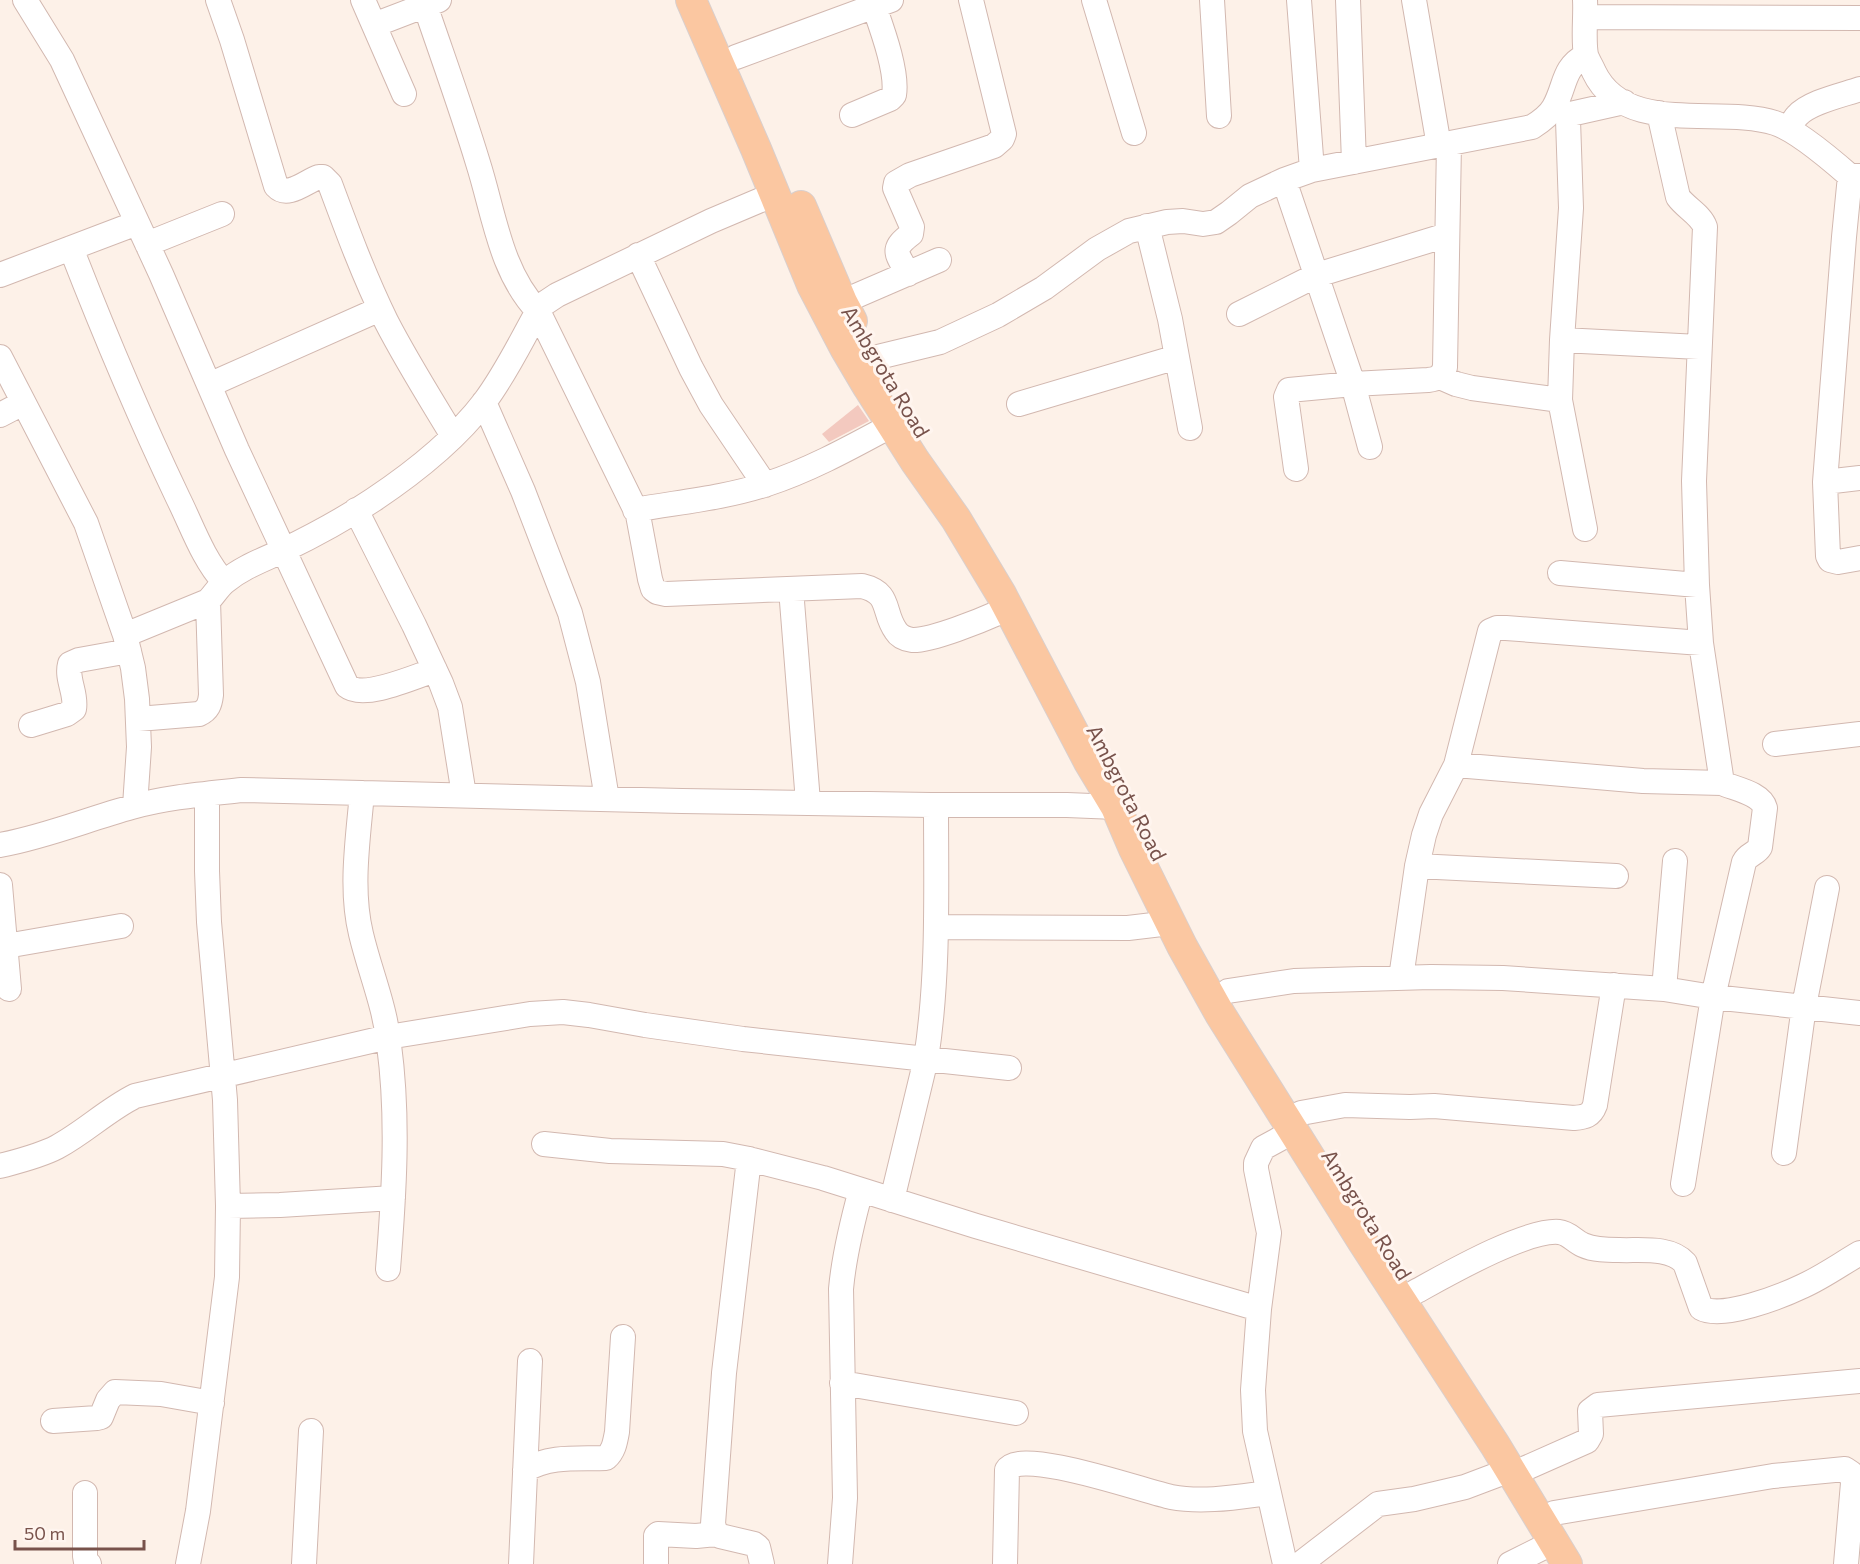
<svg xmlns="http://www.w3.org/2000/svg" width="1860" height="1564" viewBox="0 0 1860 1564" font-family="Commissioner,sans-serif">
	<rect width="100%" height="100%" fill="#fdf1e8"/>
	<path fill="#f3c9bf" d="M 858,405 L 869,421 L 829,442 L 822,434 Z"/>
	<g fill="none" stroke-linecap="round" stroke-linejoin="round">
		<g stroke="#d2b8b0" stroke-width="26">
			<path id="minor" d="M 25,0 L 62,60 L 161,274 L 237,450 L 347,686 C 364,700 416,676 435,670
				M 218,0 L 232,40 L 276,186 C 288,199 306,181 319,177 L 323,177 L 330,184 C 347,230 364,276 386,321 C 406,360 430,398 453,436
				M 363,0 L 404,94
				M 1094,0 L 1134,133
				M 1212,0 L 1219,116
				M 1299,0 L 1312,170
				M 1348,0 L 1354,162
				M 1414,0 L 1439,146
				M 1585,0 C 1586,16 1583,40 1586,55 C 1588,61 1592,67 1594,72 C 1625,137 1720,105 1775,123 C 1799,131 1840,167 1860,185
				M 425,5 C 443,58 462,110 478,163 C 494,213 500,271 538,311 L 638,515 L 650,579 L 653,589 L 657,592 L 666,594 L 862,586 C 892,593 882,612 896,631 C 899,636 906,639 912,640 C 931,641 982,620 1000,612
				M 1586,17 L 1860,18
				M 374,25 L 439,0
				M 736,57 L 891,0
				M 1553,109 L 1563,112 L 1568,120 L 1571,208 L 1562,340 L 1699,347
				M 852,115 L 890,99 L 894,95 C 898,72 882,29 874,6
				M 1566,115 L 1624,102
				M 1790,128 C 1792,124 1794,119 1797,116 C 1809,102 1843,95 1860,89
				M 1860,176 L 1850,176 L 1844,237 L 1825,482 L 1828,556 L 1830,560 L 1838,562 L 1860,558
				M 1284,180 L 1353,384 L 1370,447
				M 1147,226 L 1170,319 L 1190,428
				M 147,244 L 222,214
				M 71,248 C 104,333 139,416 178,498 C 192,526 203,559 224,582
				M 638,255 L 691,368 L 711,405 L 765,485
				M 908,274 C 897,253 890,250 911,234 L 912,227 L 895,188 L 896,183 L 910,175 L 994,146 L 1002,139 L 1004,134 L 971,0
				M 0,275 L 137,223
				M 842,302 L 939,260
				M 1239,314 L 1317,275 L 1447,235
				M 1562,340 L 1560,400 L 1585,529
				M 0,357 L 86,523 L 125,635 L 133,668 L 137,699 L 139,747 L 135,806
				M 874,358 L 940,342 L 998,315 L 1044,288 L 1097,249 L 1129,231 L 1167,222 L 1183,221 L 1203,224 L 1216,222 L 1229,213 L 1250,196 L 1284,180 L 1312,170 L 1532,127 C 1540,122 1549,116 1554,107 C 1566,86 1562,68 1586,55
				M 1440,377 L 1456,384 L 1472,388 L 1560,400
				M 209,385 L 380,309
				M 484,402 L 523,491 L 570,613 L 588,682 L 607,799
				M 1019,404 L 1177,357
				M 0,415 L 23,403
				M 1296,469 L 1286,397 L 1289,390 L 1353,384 L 1428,380 C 1437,379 1442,377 1445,367 L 1449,144
				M 1825,482 L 1860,478
				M 356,510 L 414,625 L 441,683 L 450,707 L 464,795
				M 635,510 C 679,502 725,498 767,484 C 807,471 846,450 883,430
				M 1560,573 L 1697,585
				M 791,589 L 808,802
				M 125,635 L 208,601 C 214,595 219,586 226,581 C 243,567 263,560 282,551 C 311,537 346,518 373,500 C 412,474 457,438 485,401 C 506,373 521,341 538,311 L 545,303 L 557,295 L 711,221 L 763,199
				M 138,719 L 199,714 C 208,710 210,704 211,695 L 208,601
				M 31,725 L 67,714 L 74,709 C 77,694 66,679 70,664 L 79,660 L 129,651
				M 1775,744 L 1860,734
				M 1456,765 L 1643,781 L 1722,783 L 1701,643 L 1697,585 L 1694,481 L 1705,227 C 1701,215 1686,208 1678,197 L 1659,113
				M 362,793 C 358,839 350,889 361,934 C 370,972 385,1006 389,1045 C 399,1119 394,1194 388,1269
				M 0,845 C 45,837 88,819 132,807 C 167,797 206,794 242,790 L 682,801 L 931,805 L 1067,805 L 1116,807
				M 1417,866 L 1616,876
				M 0,885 L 9,989
				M 936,927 L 1128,928 L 1170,923
				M 6,946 L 121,926
				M 1401,978 L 1417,866 L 1424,835 L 1431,814 L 1456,765 L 1490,631 L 1497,628 L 1506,628 L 1701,643
				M 1664,989 L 1675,861
				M 1228,991 L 1294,981 L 1431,977 L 1503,978 L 1664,989 L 1713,997 L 1860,1013
				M 1301,1113 L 1345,1105 L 1410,1107 L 1434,1106 L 1574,1118 C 1585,1117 1591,1116 1595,1105 L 1614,985
				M 544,1144 L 610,1151 L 723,1154 L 749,1159 L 823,1178 L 976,1226 L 1259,1309
				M 1784,1153 L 1804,1006 L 1827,888
				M 749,1159 L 724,1373 L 713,1524 L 716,1534 L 720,1536 L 754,1544 L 758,1547 L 762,1564
				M 0,1166 C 19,1161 40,1156 57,1147 C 85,1132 107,1110 135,1096 L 388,1037 L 530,1014 L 563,1012 L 589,1015 L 645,1025 L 743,1039 L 1009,1068
				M 1683,1184 L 1713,997 L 1744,862 C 1748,854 1756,854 1760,847 L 1765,808 C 1761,793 1735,789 1722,783
				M 892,1200 L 926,1059 C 939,975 936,890 936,805
				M 228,1206 L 280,1205 L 393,1198
				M 1415,1292 C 1446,1275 1526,1229 1559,1232 C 1569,1233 1574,1241 1583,1245 C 1594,1250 1607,1250 1619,1250 C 1639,1251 1670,1246 1685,1263 L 1701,1308 C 1722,1320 1782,1296 1803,1286 C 1823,1277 1841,1264 1860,1253
				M 842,1383 L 1016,1413
				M 53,1421 L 97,1418 L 101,1417 L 108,1400 L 115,1392 L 161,1394 L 212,1403
				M 1526,1468 L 1587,1441 L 1591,1434 L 1590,1411 L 1598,1405 L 1860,1381
				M 525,1470 C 551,1455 578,1459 606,1458 C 614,1451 615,1442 617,1432 L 623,1337
				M 85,1493 L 85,1556 L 86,1562 L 89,1564
				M 1554,1513 L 1773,1476 L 1845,1469 L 1851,1473 L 1853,1483 L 1846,1564
				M 188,1564 L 198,1511 L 227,1277 L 228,1206 L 225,1100 L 209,922 L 207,871 L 207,794
				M 304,1564 L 311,1431
				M 521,1564 L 530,1361
				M 656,1564 L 656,1536 L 658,1534 L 696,1536 L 716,1534
				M 840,1564 L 845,1498 L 841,1289 C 844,1255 852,1223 861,1190
				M 1005,1564 L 1007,1470 C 1020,1447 1146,1492 1171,1497 C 1203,1503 1237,1497 1268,1493
				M 1285,1564 L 1255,1431 L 1253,1390 L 1259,1309 L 1269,1233 L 1256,1169 L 1256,1163 L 1263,1148 L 1294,1131
				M 1300,1564 L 1378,1504 L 1414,1499 L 1465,1487 L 1510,1470
				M 1510,1564 L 1554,1542"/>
		</g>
		<g stroke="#d9cfcd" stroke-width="32">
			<path id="major" d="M 691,0 L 756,149 L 812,285 L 845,348 L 868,387 L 915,461 L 956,519 L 1001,594 L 1089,762 L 1116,807 L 1134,849 L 1182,946 L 1220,1014 L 1363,1242 L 1495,1445 L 1567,1564
				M 801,206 L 842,302 L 852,321"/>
		</g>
		<use href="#minor" stroke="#fff" stroke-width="24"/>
		<use href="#major" stroke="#fbc7a1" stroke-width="30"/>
	</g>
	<g text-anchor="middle" stroke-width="6" stroke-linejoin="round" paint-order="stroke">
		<g font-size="21" fill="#78524b" stroke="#fff5ef">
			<text transform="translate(885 372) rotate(59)" y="7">Ambgrota Road</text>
			<text transform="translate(1126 793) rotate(63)" y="7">Ambgrota Road</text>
			<text transform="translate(1366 1215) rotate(58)" y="7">Ambgrota Road</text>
		</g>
	</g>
	<path d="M15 1540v9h129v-9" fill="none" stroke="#78524b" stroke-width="3"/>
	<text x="24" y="1540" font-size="18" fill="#78524b" stroke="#fff5ef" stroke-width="4.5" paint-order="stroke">50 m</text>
</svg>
